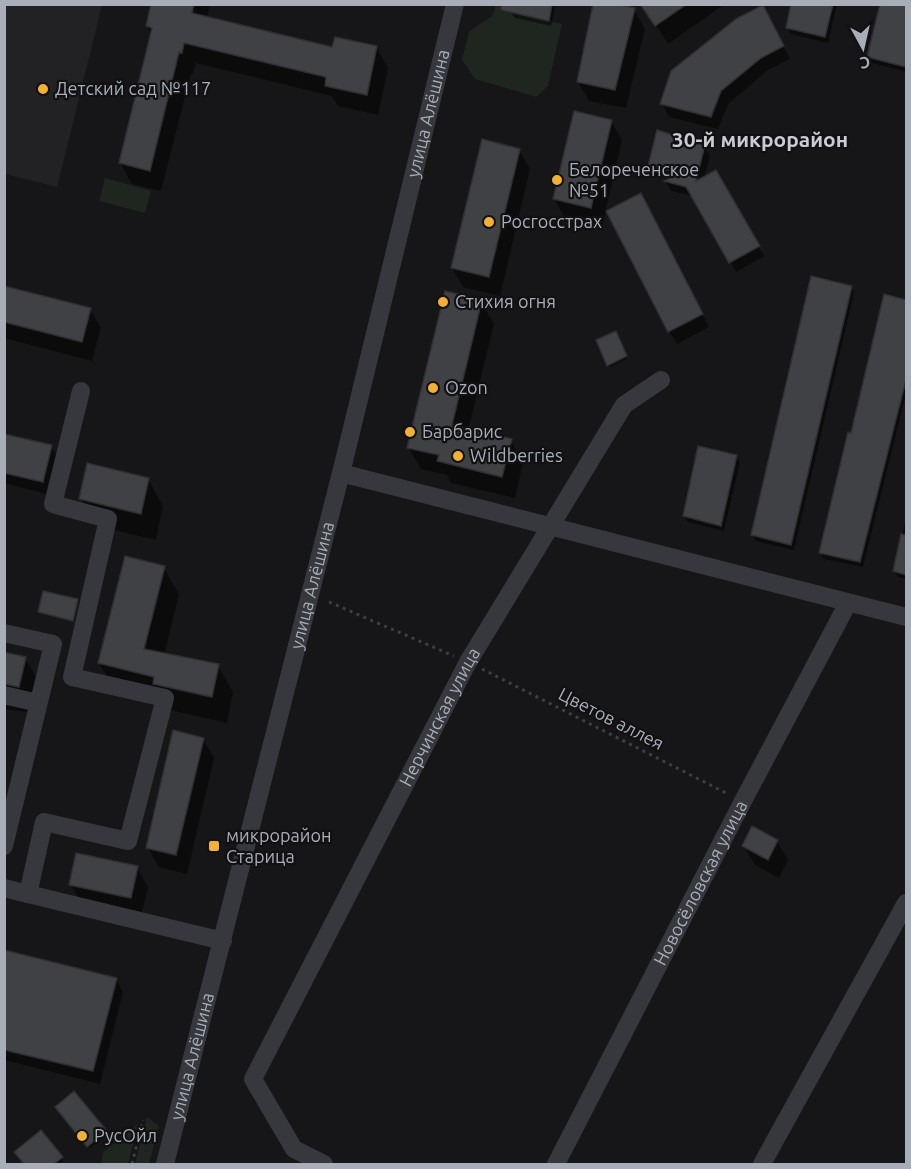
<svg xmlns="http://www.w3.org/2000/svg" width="911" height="1169" viewBox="0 0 911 1169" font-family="Ubuntu,sans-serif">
	<rect width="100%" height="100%" fill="#161618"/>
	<path fill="#222225" d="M 5,4 L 102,5 L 57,187 L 5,174 Z"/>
	<path fill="#1e261f" d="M 496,5 L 512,5 L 510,12 L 562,24 L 548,86 L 536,97 L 475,79 L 462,60 L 469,32 L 493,15 Z
		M 105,178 L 151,191 L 145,213 L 99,201 Z
		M 147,1117 L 159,1126 L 149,1164 L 135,1164 Z
		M 138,1124 L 128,1164 L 101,1164 L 103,1152 Z"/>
	<path fill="#0007" d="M 159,4 L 210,4 L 207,18 L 334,48 L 376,47 L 388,68 L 378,115 L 338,106 L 332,96 L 196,63 L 193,73 L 191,73 L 161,191 L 132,184 L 120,163 L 152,35 L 147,26 Z
		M 513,4 L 556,4 L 551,26 L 515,18 L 511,12 Z
		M 642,4 L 725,4 L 668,44 Z
		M 793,4 L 837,4 L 828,43 L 791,34 L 788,28 Z
		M 882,4 L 906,4 L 906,72 L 872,63 L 869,57 Z
		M 634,10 L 645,29 L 626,108 L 589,101 L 578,82 Z
		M 770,20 L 790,59 L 768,70 L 728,104 L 718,129 L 669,117 L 662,104 Z
		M 611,121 L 622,140 L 602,227 L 565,218 L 554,199 Z
		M 704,146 L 710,156 L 704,178 L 716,172 L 764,256 L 736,272 L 693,196 L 671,191 L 666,182 L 672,179 L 655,175 L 650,165 Z
		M 519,150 L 530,169 L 500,296 L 463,287 L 452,268 Z
		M 648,208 L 709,327 L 677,344 L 669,331 Z
		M 4,287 L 90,309 L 101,328 L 92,361 L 4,338 Z
		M 851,287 L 854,293 L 794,550 L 756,541 L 752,534 Z
		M 885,296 L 906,302 L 906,394 L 863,567 L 824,559 L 820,552 L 852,435 Z
		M 481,302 L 494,324 L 468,430 L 511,441 L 523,463 L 515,498 L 451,483 L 447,475 L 421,469 L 408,447 Z
		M 616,333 L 627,359 L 610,367 L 598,341 Z
		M 4,435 L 51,446 L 59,459 L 50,495 L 4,483 Z
		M 736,456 L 740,462 L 724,531 L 688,522 L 684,516 Z
		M 148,479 L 163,506 L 156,540 L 96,526 L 81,499 Z
		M 906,518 L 906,579 L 898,577 L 894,571 Z
		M 164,568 L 179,594 L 164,655 L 218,666 L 233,692 L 227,723 L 170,710 L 115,690 L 99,663 Z
		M 77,601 L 74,622 L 40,612 Z
		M 4,653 L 25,658 L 41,685 L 34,713 L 4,709 Z
		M 203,739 L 214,758 L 187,874 L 159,867 L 148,848 Z
		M 777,841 L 788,860 L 779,878 L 755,865 L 744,846 Z
		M 137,868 L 148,887 L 141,916 L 82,904 L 71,885 Z
		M 4,952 L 116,979 L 123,992 L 100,1084 L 4,1060 Z
		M 58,1109 L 105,1132 L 107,1135 L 90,1148 Z
		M 41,1132 L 63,1161 L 58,1164 L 25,1164 L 17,1154 Z"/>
	<path fill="#404145" stroke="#303034" stroke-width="1.5" d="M 151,4 L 194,4 L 192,13 L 332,47 L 335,37 L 377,46 L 367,95 L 325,86 L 326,77 L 184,43 L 182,53 L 179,52 L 150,171 L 119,163 L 152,28 L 146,26 Z
		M 501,4 L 552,4 L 549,21 L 501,10 Z
		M 593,4 L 617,4 L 635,8 L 615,90 L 577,82 Z
		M 640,4 L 687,4 L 655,26 Z
		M 791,4 L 833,4 L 825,37 L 786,28 Z
		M 880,4 L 906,4 L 906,67 L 867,57 Z
		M 763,5 L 784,46 L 761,58 L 721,91 L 711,117 L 660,104 L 671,71 L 736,19 Z
		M 574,111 L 612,120 L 591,208 L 553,199 Z
		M 657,130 L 705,145 L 696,181 L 716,170 L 760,246 L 729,263 L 686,187 L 664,181 L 680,173 L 648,166 Z
		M 482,139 L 520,149 L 489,277 L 451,268 Z
		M 641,193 L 703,314 L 668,332 L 606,211 Z
		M 811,276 L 852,286 L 791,545 L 751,535 Z
		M 4,286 L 91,308 L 82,342 L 4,322 Z
		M 445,291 L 482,300 L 452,425 L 512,439 L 502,477 L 437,461 L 439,455 L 407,448 Z
		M 884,294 L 906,300 L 906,380 L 860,562 L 819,553 L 848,432 L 851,433 Z
		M 616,331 L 627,356 L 607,366 L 596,340 Z
		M 4,434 L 52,445 L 43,482 L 4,473 Z
		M 698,446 L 737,455 L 721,526 L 683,516 Z
		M 87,463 L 149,478 L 141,514 L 79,499 Z
		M 901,534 L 906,535 L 906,575 L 893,571 Z
		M 125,556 L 165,566 L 144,649 L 219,664 L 212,697 L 153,684 L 154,677 L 98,663 Z
		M 43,591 L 78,599 L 73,621 L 38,612 Z
		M 4,652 L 26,657 L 19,687 L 4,684 Z
		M 173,730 L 204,738 L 176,855 L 146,848 Z
		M 752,826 L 778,840 L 768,860 L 742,846 Z
		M 76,853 L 138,866 L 131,898 L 69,885 Z
		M 4,950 L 117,978 L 93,1071 L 4,1050 Z
		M 74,1091 L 107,1131 L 87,1147 L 55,1107 Z
		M 41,1130 L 63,1157 L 54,1164 L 24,1164 L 14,1152 Z"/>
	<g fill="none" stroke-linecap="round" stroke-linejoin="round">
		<path stroke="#3d3f44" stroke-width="3" stroke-dasharray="3 4.5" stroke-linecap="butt" d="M 329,602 L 454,656
			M 482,669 L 728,794
			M 132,1164 L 143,1120"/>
		<g stroke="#37383d" stroke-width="18">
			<path d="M 81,391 L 53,504 L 108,519 L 72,677 L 165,698 L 128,841 L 44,822 L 28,894 L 223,941"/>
			<path d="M 341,473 L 906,617"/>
			<path d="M 4,633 L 53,644 L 4,846"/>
			<path d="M 4,695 L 38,703"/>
			<path d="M 4,888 L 28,894"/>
			<path id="s1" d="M 165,1164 L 344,461 L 455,4"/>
			<path id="s2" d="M 324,1164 L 294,1149 L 253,1079 L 468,662 L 624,405 L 661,380"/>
			<path id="s3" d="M 556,1164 L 743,801 L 848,603"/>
			<path d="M 762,1164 L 906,903"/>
		</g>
	</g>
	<g fill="#f2b134" stroke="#111113" stroke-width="2">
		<circle cx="43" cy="89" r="6"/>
		<circle cx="557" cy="180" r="6"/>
		<circle cx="489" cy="222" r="6"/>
		<circle cx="443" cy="302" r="6"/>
		<circle cx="433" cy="388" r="6"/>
		<circle cx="410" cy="432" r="6"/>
		<circle cx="458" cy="456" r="6"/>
		<rect x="208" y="840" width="12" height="12" rx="3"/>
		<circle cx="82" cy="1136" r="6"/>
	</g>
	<g text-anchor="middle" stroke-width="4.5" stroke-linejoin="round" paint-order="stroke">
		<g font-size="18" fill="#a8adb8" stroke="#111113" text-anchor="start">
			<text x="55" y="95">Детский сад №117</text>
			<text x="569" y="176">Белореченское<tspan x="569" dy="21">№51</tspan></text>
			<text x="501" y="228">Росгосстрах</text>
			<text x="455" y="308">Стихия огня</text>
			<text x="445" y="394">Ozon</text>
			<text x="422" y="438">Барбарис</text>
			<text x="470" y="462">Wildberries</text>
			<text x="226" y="842">микрорайон<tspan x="226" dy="21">Старица</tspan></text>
			<text x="94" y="1142">РусОйл</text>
		</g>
		<g font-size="18" fill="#a8adb8" stroke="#111113">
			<text dy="6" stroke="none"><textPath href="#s1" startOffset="1083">улица Алёшина</textPath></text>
			<text dy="6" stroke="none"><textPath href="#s1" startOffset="597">улица Алёшина</textPath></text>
			<text dy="6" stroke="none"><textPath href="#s2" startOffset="522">Нерчинская улица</textPath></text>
			<text transform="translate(611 719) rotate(27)" y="6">Цветов аллея</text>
			<text dy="6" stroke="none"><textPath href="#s3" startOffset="316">Новосёловская улица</textPath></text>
			<text dy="6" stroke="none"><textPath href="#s1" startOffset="111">улица Алёшина</textPath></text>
		</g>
		<g font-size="21" font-weight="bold" fill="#c9ccd4" stroke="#111113">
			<text x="760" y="147">30-й микрорайон</text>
		</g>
	</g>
	<rect width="911" height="1169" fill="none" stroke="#a8adb8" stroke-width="12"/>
	<g transform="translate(863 48) rotate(172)" stroke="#111113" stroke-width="4.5" paint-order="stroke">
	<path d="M0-4.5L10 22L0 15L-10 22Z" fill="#a8adb8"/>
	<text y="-9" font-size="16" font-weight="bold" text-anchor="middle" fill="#a8adb8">С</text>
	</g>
</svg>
